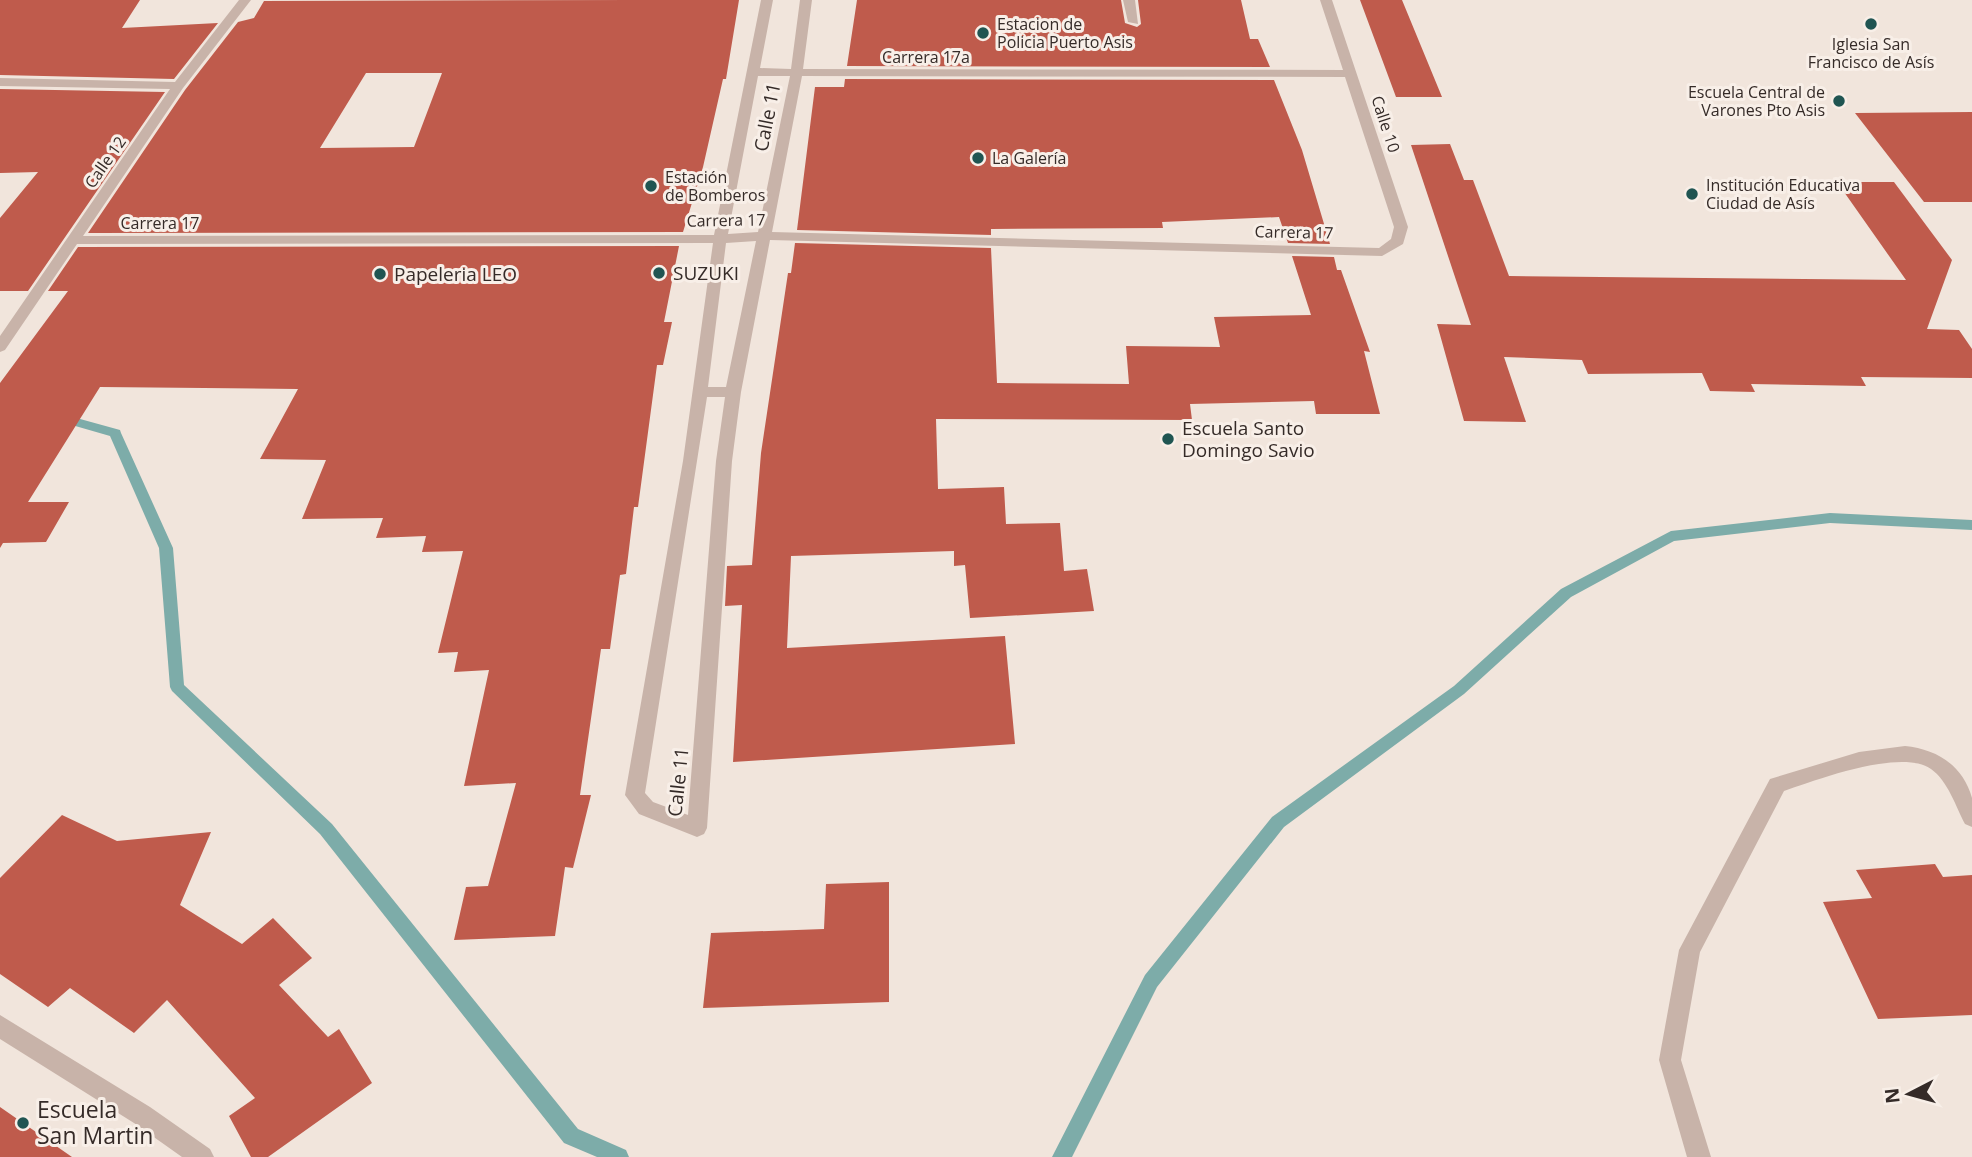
<svg xmlns="http://www.w3.org/2000/svg" width="1972" height="1157" viewBox="0 0 1972 1157" font-family="'Open Sans',sans-serif">
	<rect width="100%" height="100%" fill="#f1e5dc"/>
	<g fill="none" stroke-linecap="round" stroke-linejoin="round">
		<path fill="#7daca9" fill-rule="evenodd" d="M 62,414 L 120,430 L 121,433 L 173,548 L 184,685 L 332,824 L 578,1129 L 626,1150 L 629,1157 L 597,1157 L 564,1143 L 320,834 L 172,691 L 170,687 L 159,548 L 110,436 L 58,421 L 56,418 L 58,415 Z
			M 1830,513 L 1972,520 L 1972,530 L 1830,523 L 1674,541 L 1571,597 L 1464,694 L 1284,827 L 1157,987 L 1072,1157 L 1052,1157 L 1145,975 L 1272,817 L 1454,686 L 1561,589 L 1671,531 Z"/>
	</g>
	<path fill="#bf5b4c" fill-rule="evenodd" d="M 0,0 L 140,0 L 122,28 L 218,23 L 174,79 L 0,75 Z
		M 635,0 L 739,0 L 726,79 L 723,79 L 703,167 L 683,232 L 88,233 L 185,90 L 238,22 L 254,18 L 264,1 ZM 366,73 L 442,73 L 414,147 L 320,148 Z
		M 857,0 L 1121,0 L 1125,23 L 1137,27 L 1141,24 L 1138,0 L 1241,0 L 1250,39 L 1258,39 L 1270,67 L 847,66 Z
		M 1360,0 L 1402,0 L 1442,97 L 1396,97 Z
		M 845,79 L 1274,80 L 1302,150 L 1330,244 L 1288,243 L 1279,217 L 1162,222 L 1163,228 L 991,229 L 991,235 L 797,230 L 815,87 L 844,87 Z
		M 0,89 L 165,92 L 28,291 L 0,291 L 0,218 L 38,172 L 0,173 Z
		M 1972,112 L 1972,202 L 1924,202 L 1855,113 Z
		M 1450,144 L 1464,180 L 1473,180 L 1509,276 L 1906,280 L 1837,182 L 1894,182 L 1952,260 L 1927,329 L 1959,330 L 1972,349 L 1972,378 L 1861,377 L 1866,386 L 1751,384 L 1755,392 L 1710,391 L 1702,373 L 1588,374 L 1582,360 L 1504,357 L 1526,422 L 1464,421 L 1437,324 L 1471,325 L 1411,145 Z
		M 795,243 L 991,248 L 997,383 L 1129,384 L 1126,346 L 1220,347 L 1214,317 L 1311,315 L 1292,256 L 1334,257 L 1337,270 L 1341,270 L 1370,352 L 1364,351 L 1380,414 L 1316,414 L 1314,401 L 1190,404 L 1192,420 L 936,419 L 938,489 L 1004,487 L 1006,524 L 1060,523 L 1064,571 L 1087,569 L 1094,611 L 970,618 L 965,565 L 954,566 L 954,551 L 791,556 L 787,648 L 1005,636 L 1015,744 L 733,762 L 742,605 L 725,606 L 727,566 L 752,565 L 761,453 L 788,273 L 791,273 Z
		M 679,246 L 664,322 L 672,322 L 663,365 L 657,365 L 638,507 L 634,507 L 626,574 L 620,575 L 610,649 L 601,649 L 580,795 L 591,795 L 573,868 L 565,867 L 555,936 L 454,940 L 466,887 L 488,886 L 516,783 L 464,786 L 489,670 L 454,672 L 458,652 L 438,653 L 463,551 L 422,552 L 426,536 L 376,538 L 383,518 L 302,519 L 326,460 L 260,459 L 298,389 L 100,387 L 28,502 L 69,502 L 46,542 L 3,543 L 0,548 L 0,383 L 68,291 L 48,291 L 78,247 Z
		M 62,815 L 117,841 L 211,832 L 180,905 L 242,944 L 273,918 L 312,958 L 279,985 L 328,1037 L 339,1029 L 372,1083 L 268,1157 L 251,1157 L 229,1116 L 255,1098 L 167,1000 L 134,1033 L 70,988 L 48,1007 L 0,974 L 0,878 Z
		M 1935,864 L 1943,877 L 1972,875 L 1972,1015 L 1878,1019 L 1823,902 L 1872,898 L 1856,870 Z
		M 889,882 L 889,1002 L 703,1008 L 711,933 L 824,929 L 826,884 Z
		M 0,1107 L 72,1157 L 0,1157 Z"/>
	<g fill="none" stroke-linecap="round" stroke-linejoin="round">
		<path fill="#c8b3a9" fill-rule="evenodd" d="M 239,0 L 251,0 L 183,88 L 83,236 L 714,235 L 761,0 L 773,0 L 760,68 L 791,69 L 800,0 L 812,0 L 803,69 L 1343,70 L 1320,0 L 1332,0 L 1408,227 L 1403,244 L 1382,256 L 770,240 L 741,392 L 732,461 L 707,828 L 704,834 L 697,837 L 639,814 L 625,795 L 683,461 L 713,243 L 77,244 L 5,350 L 0,352 L 0,336 L 170,89 L 0,86 L 0,78 L 175,82 ZM 758,76 L 790,76 L 758,232 L 728,234 ZM 802,76 L 1345,77 L 1394,227 L 1391,239 L 1379,248 L 772,232 ZM 756,241 L 726,387 L 708,387 L 726,243 ZM 707,397 L 725,397 L 716,461 L 688,815 L 653,802 L 645,793 Z
			M 1123,0 L 1135,0 L 1138,24 L 1128,22 Z
			M 1905,746 C 1936,749 1963,765 1972,798 C 1972,807 1972,818 1972,827 L 1965,824 C 1956,807 1948,781 1931,769 C 1901,748 1816,780 1784,791 L 1700,952 L 1681,1060 L 1711,1157 L 1687,1157 L 1659,1060 L 1679,950 L 1770,779 L 1859,752 Z
			M 0,1015 L 150,1107 L 210,1149 L 214,1157 L 182,1157 L 134,1123 L 0,1039 Z"/>
	</g>
	<g fill="#205552" stroke="#f8efe8" stroke-width="2.5">
		<circle cx="1871" cy="24" r="7"/>
		<circle cx="983" cy="33" r="7"/>
		<circle cx="1839" cy="101" r="7"/>
		<circle cx="978" cy="158" r="7"/>
		<circle cx="651" cy="186" r="7"/>
		<circle cx="1692" cy="194" r="7"/>
		<circle cx="659" cy="273" r="7"/>
		<circle cx="380" cy="274" r="7"/>
		<circle cx="1168" cy="439" r="7"/>
		<circle cx="23" cy="1123" r="7"/>
	</g>
	<g text-anchor="middle" stroke-width="6" stroke-linejoin="round" paint-order="stroke">
		<g font-size="16" fill="#352b28" stroke="#f8efe8" text-anchor="start">
			<text x="997" y="30">Estacion de<tspan x="997" dy="18">Policia Puerto Asis</tspan></text>
			<text x="1871" y="50" text-anchor="middle">Iglesia San<tspan x="1871" dy="18">Francisco de Asís</tspan></text>
			<text x="1825" y="98" text-anchor="end">Escuela Central de<tspan x="1825" dy="18">Varones Pto Asis</tspan></text>
			<text x="992" y="164">La Galería</text>
			<text x="665" y="183">Estación<tspan x="665" dy="18">de Bomberos</tspan></text>
			<text x="1706" y="191">Institución Educativa<tspan x="1706" dy="18">Ciudad de Asís</tspan></text>
		</g>
		<g font-size="16" fill="#352b28" stroke="#f8efe8">
			<text x="926" y="63">Carrera 17a</text>
			<text transform="translate(1386 124) rotate(72)" y="6">Calle 10</text>
			<text transform="translate(105 162) rotate(-55)" y="6">Calle 12</text>
			<text transform="translate(726 220) rotate(-1)" y="6">Carrera 17</text>
			<text x="160" y="229">Carrera 17</text>
			<text transform="translate(1294 232) rotate(1)" y="6">Carrera 17</text>
		</g>
		<g font-size="19" fill="#352b28" stroke="#f8efe8">
			<text transform="translate(767 117) rotate(-79)" y="7">Calle 11</text>
			<text transform="translate(678 782) rotate(-84)" y="7">Calle 11</text>
		</g>
		<g font-size="19" fill="#352b28" stroke="#f8efe8" text-anchor="start">
			<text x="673" y="280">SUZUKI</text>
			<text x="394" y="281">Papeleria LEO</text>
			<text x="1182" y="435">Escuela Santo<tspan x="1182" dy="22">Domingo Savio</tspan></text>
		</g>
		<g font-size="23" fill="#352b28" stroke="#f8efe8" text-anchor="start">
			<text x="37" y="1118">Escuela<tspan x="37" dy="26">San Martin</tspan></text>
		</g>
	</g>
	<g transform="translate(1909 1094) rotate(264)" stroke="#f8efe8" stroke-width="5" paint-order="stroke">
	<path d="M0-5L12 26L0 18L-12 26Z" fill="#352b28"/>
	<text y="-10" font-size="19" font-weight="bold" text-anchor="middle" fill="#352b28">N</text>
	</g>
</svg>
